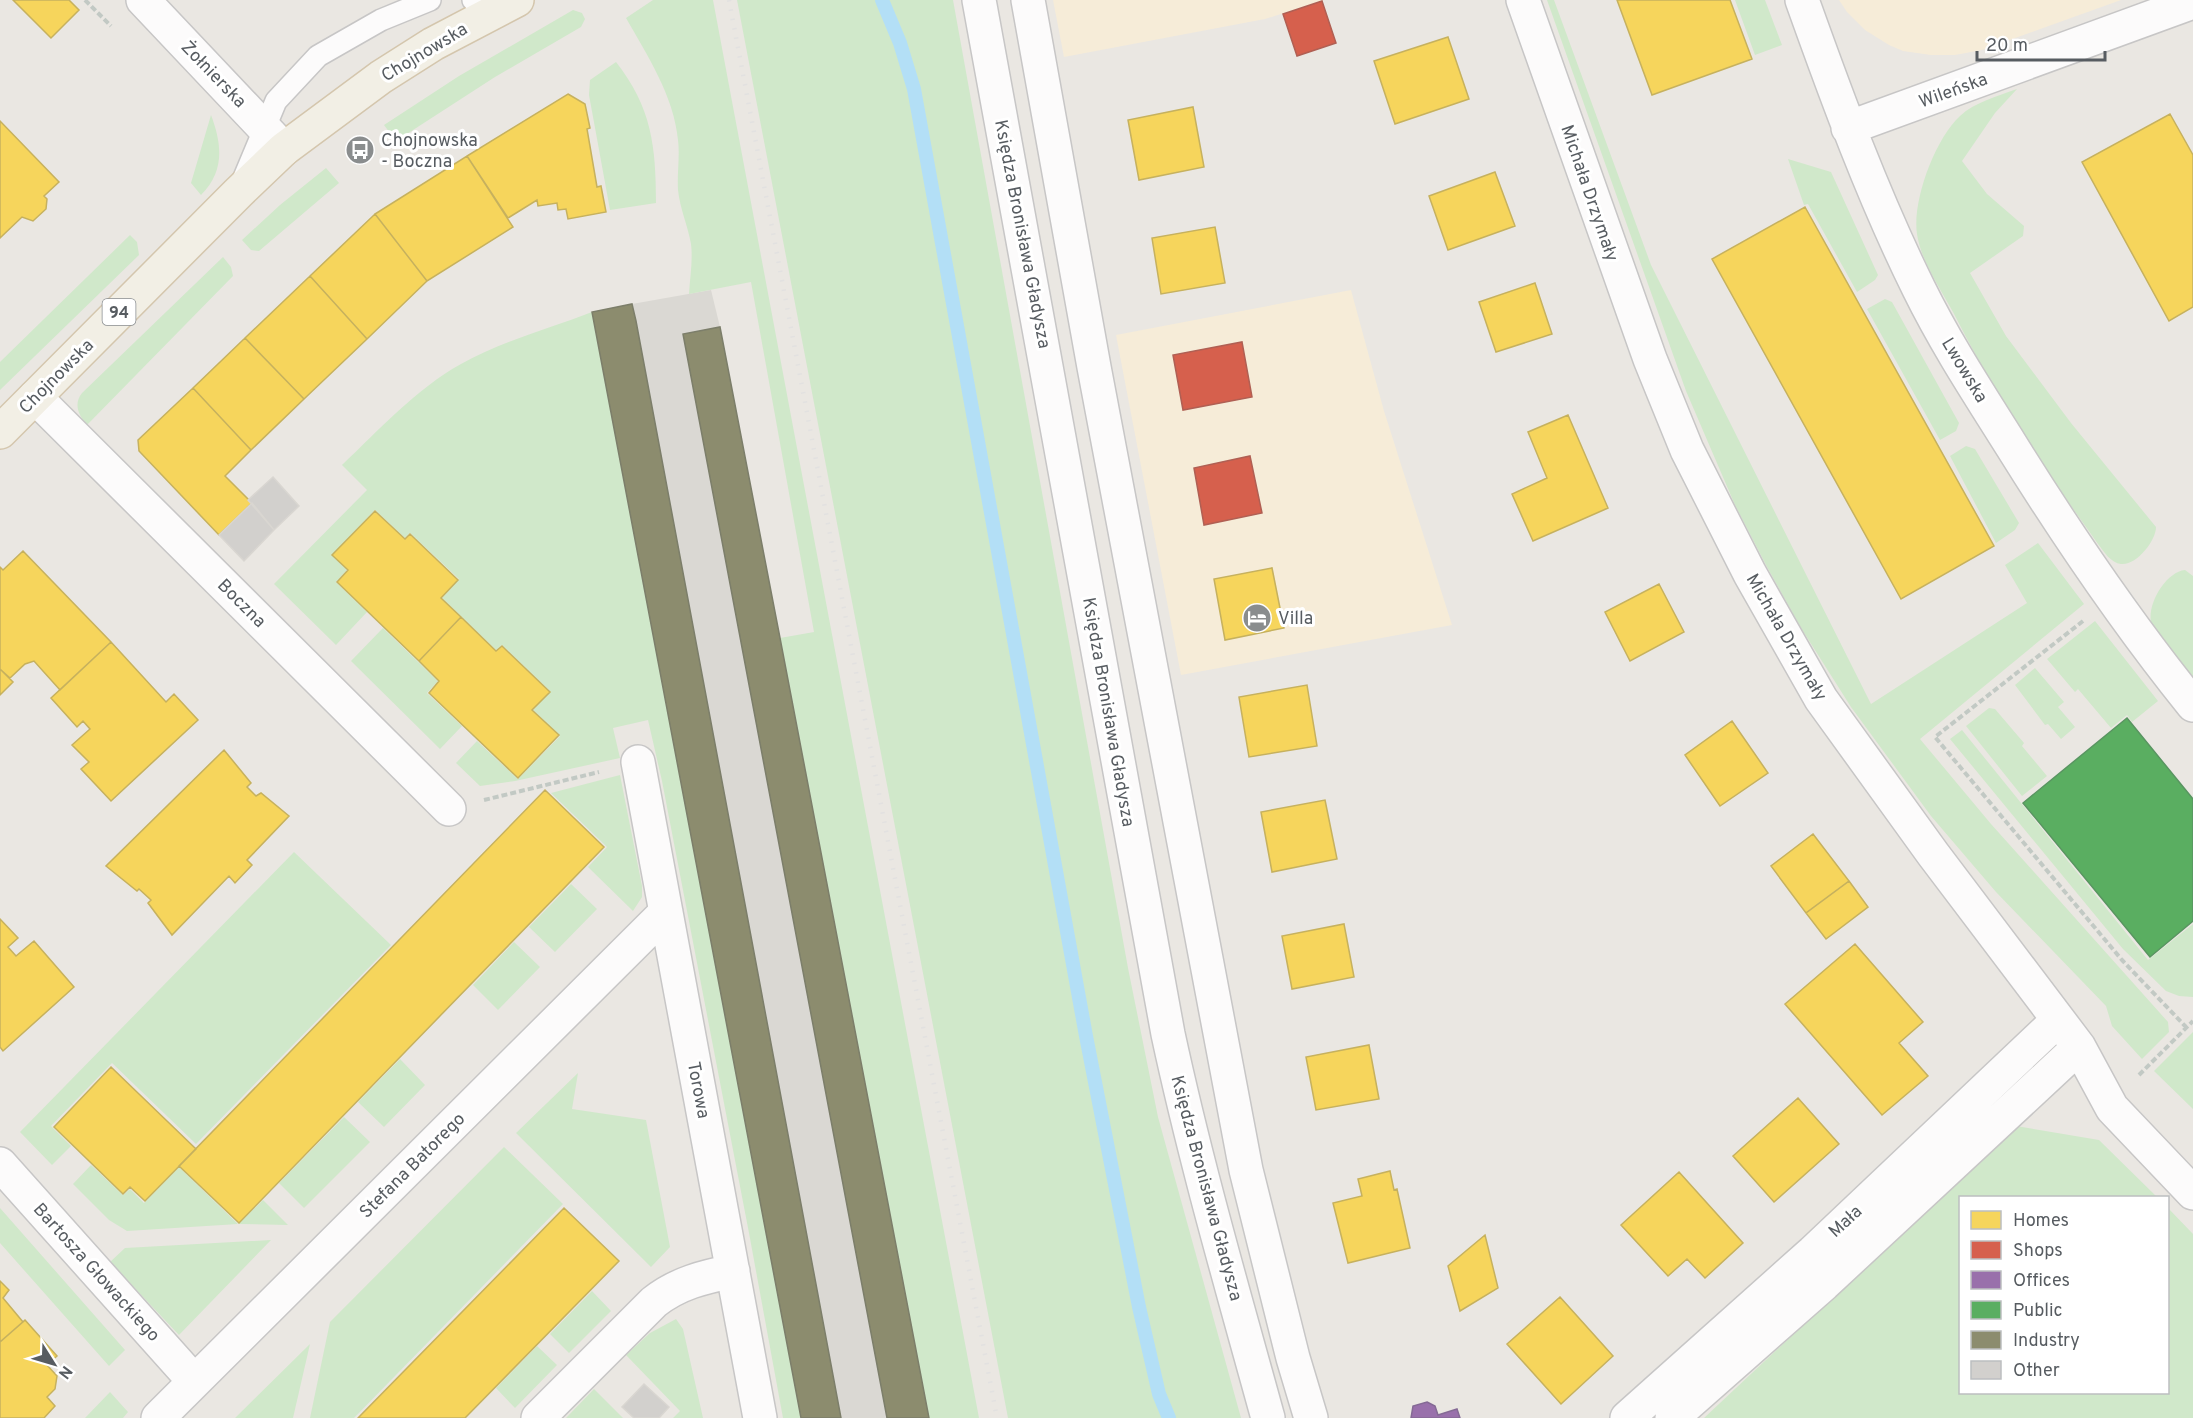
<svg xmlns="http://www.w3.org/2000/svg" width="2193" height="1418" viewBox="0 0 2193 1418" font-family="Overpass,sans-serif">
	<rect width="100%" height="100%" fill="#eae7e2"/>
	<path fill="#f6ecd8" d="M 1053,0 L 1324,0 L 1265,19 L 1064,57 Z
		M 1839,0 L 2121,0 L 1982,50 L 1955,55 L 1931,55 L 1903,51 L 1889,45 L 1865,30 L 1847,12 Z
		M 1351,290 L 1384,411 L 1452,625 L 1181,675 L 1116,335 Z"/>
	<path fill="#dad8d3" d="M 711,290 L 720,327 L 929,1418 L 801,1418 L 632,304 Z"/>
	<path fill="#d0e8ca" d="M 653,0 L 713,0 L 979,1418 L 929,1418 L 780,638 L 814,632 L 751,282 L 689,294 C 690,277 693,260 691,244 C 688,226 680,209 678,190 C 677,173 680,156 678,140 C 674,96 647,55 626,18 Z
		M 737,0 L 953,0 L 1128,968 L 1158,1117 L 1241,1418 L 1008,1418 Z
		M 1547,0 L 1554,0 L 1651,265 L 1871,704 L 2027,603 L 2005,565 L 2038,543 L 2084,604 L 1920,739 L 1991,824 L 2168,1022 L 2169,1032 L 2142,1059 L 2112,1026 L 2106,1006 L 1996,892 L 1931,816 L 1851,707 L 1801,628 L 1767,567 L 1735,505 L 1686,391 Z
		M 1735,0 L 1765,0 L 1782,45 L 1755,55 Z
		M 573,10 L 582,13 L 585,19 L 581,27 L 495,77 L 396,141 L 384,125 L 459,76 Z
		M 616,62 C 652,108 656,147 656,203 L 610,210 L 589,95 L 590,80 Z
		M 2017,89 L 1995,113 L 1962,161 L 1987,194 L 2024,226 L 2023,236 L 1970,273 L 2006,336 L 2071,423 L 2156,527 C 2156,541 2136,566 2121,564 C 2111,563 2104,552 2098,544 C 2067,500 2034,455 2006,408 C 1987,377 1970,345 1953,312 C 1940,288 1921,261 1917,234 C 1912,201 1935,139 1960,116 C 1975,102 1998,96 2017,89 Z
		M 211,115 C 222,144 225,171 201,195 L 191,183 Z
		M 1788,159 L 1831,172 L 1878,275 L 1875,280 L 1857,292 L 1808,204 L 1804,205 Z
		M 326,168 L 339,183 L 259,251 L 251,250 L 242,240 L 280,205 Z
		M 130,235 L 137,242 L 139,255 L 0,390 L 0,362 Z
		M 223,257 L 231,267 L 233,276 L 87,425 C 79,416 73,404 82,393 Z
		M 1885,299 L 1892,302 L 1959,423 L 1956,431 L 1940,440 L 1867,309 Z
		M 592,312 L 801,1418 L 783,1418 L 749,1233 L 662,781 L 648,720 L 613,728 L 620,758 L 515,781 L 480,786 L 456,763 L 477,741 L 518,779 L 560,736 L 533,710 L 550,691 L 502,645 L 496,650 L 442,598 L 459,579 L 410,533 L 405,538 L 375,510 L 332,555 L 347,570 L 336,582 L 367,612 L 336,645 L 274,584 L 367,490 L 342,465 C 379,430 416,389 461,364 C 501,341 549,329 592,312 Z
		M 1966,446 L 1975,449 L 2019,523 L 2015,530 L 1996,543 L 1950,456 Z
		M 2185,570 L 2193,576 L 2193,682 L 2152,626 C 2145,607 2165,572 2185,570 Z
		M 2095,621 L 2158,701 L 2132,722 L 2127,715 L 2111,728 L 2078,689 L 2075,692 L 2047,659 Z
		M 383,628 L 438,681 L 427,693 L 462,726 L 440,749 L 351,661 Z
		M 2035,668 L 2064,702 L 2058,707 L 2075,727 L 2061,739 L 2048,724 L 2045,725 L 2015,685 Z
		M 1989,708 L 1995,709 L 2024,743 L 2022,746 L 2047,776 L 2022,796 L 1966,726 Z
		M 1962,730 L 2148,960 L 2193,924 L 2193,997 L 2179,996 L 2166,991 L 2123,949 L 1950,739 Z
		M 620,775 L 642,886 L 642,897 L 633,911 L 588,867 L 607,847 L 551,793 Z
		M 294,852 L 391,945 L 196,1144 L 112,1063 L 51,1126 L 71,1146 L 52,1165 L 20,1132 Z
		M 571,884 L 597,909 L 555,952 L 529,927 Z
		M 514,942 L 540,967 L 498,1010 L 473,985 Z
		M 2193,1032 L 2193,1109 L 2154,1071 Z
		M 400,1059 L 425,1085 L 384,1127 L 358,1102 Z
		M 578,1073 L 572,1109 L 646,1120 L 670,1247 L 651,1267 L 516,1133 Z
		M 344,1117 L 370,1142 L 304,1208 L 279,1183 Z
		M 2016,1126 L 2099,1140 L 2157,1197 L 1960,1198 L 1960,1392 L 2168,1392 L 2168,1208 L 2193,1234 L 2193,1418 L 1704,1418 Z
		M 504,1147 L 563,1204 L 354,1418 L 310,1418 L 330,1322 Z
		M 91,1165 L 123,1195 L 130,1189 L 144,1203 L 179,1167 L 238,1224 L 263,1200 L 288,1225 L 238,1224 L 127,1231 L 109,1220 L 73,1184 Z
		M 0,1208 L 125,1350 L 109,1366 L 0,1243 Z
		M 271,1240 L 179,1335 L 110,1262 L 125,1248 Z
		M 592,1291 L 611,1311 L 569,1353 L 550,1334 Z
		M 676,1319 L 683,1329 L 703,1418 L 673,1418 L 680,1411 L 626,1355 L 650,1333 Z
		M 310,1344 L 293,1418 L 235,1418 Z
		M 537,1346 L 557,1365 L 515,1408 L 496,1388 Z
		M 594,1389 L 623,1418 L 566,1418 Z
		M 110,1392 L 128,1412 L 123,1418 L 85,1418 Z"/>
	<path fill="#f6d55c" stroke="#c6b15e" stroke-width="1.5" d="M 13,0 L 69,0 L 79,10 L 51,38 Z
		M 1617,0 L 1730,0 L 1752,59 L 1652,95 Z
		M 1448,37 L 1469,99 L 1395,124 L 1374,61 Z
		M 568,94 L 585,104 L 590,128 L 587,129 L 597,187 L 601,186 L 606,212 L 568,219 L 566,209 L 558,210 L 557,203 L 538,206 L 537,200 L 508,218 L 467,156 Z
		M 1193,107 L 1204,167 L 1139,180 L 1128,120 Z
		M 2170,114 L 2193,155 L 2193,307 L 2169,321 L 2082,162 Z
		M 0,121 L 59,182 L 44,196 L 47,199 L 46,209 L 33,221 L 22,217 L 0,238 Z
		M 467,156 L 513,227 L 427,281 L 375,214 Z
		M 1495,172 L 1515,226 L 1448,250 L 1429,196 Z
		M 1805,207 L 1994,546 L 1901,599 L 1712,259 Z
		M 375,214 L 427,281 L 367,339 L 310,276 Z
		M 1215,227 L 1225,283 L 1161,294 L 1152,238 Z
		M 310,276 L 367,339 L 304,399 L 245,338 Z
		M 1535,283 L 1552,334 L 1496,352 L 1479,302 Z
		M 245,338 L 304,399 L 251,450 L 193,388 Z
		M 193,388 L 251,450 L 225,476 L 252,503 L 219,535 L 139,451 L 138,440 Z
		M 1568,415 L 1608,508 L 1533,541 L 1512,494 L 1547,478 L 1528,432 Z
		M 375,511 L 405,539 L 410,534 L 458,580 L 441,598 L 461,617 L 419,661 L 337,582 L 348,570 L 332,555 Z
		M 23,551 L 111,642 L 60,690 L 34,661 L 25,664 L 10,678 L 0,669 L 0,567 L 3,570 Z
		M 1272,568 L 1284,628 L 1225,640 L 1214,579 Z
		M 1659,584 L 1684,632 L 1630,661 L 1605,612 Z
		M 461,617 L 496,651 L 502,646 L 550,692 L 532,710 L 559,735 L 518,778 L 429,693 L 439,681 L 419,661 Z
		M 111,642 L 166,702 L 174,694 L 198,720 L 111,801 L 81,769 L 89,762 L 72,745 L 90,729 L 83,721 L 77,727 L 51,698 Z
		M 0,669 L 13,682 L 0,695 Z
		M 1307,685 L 1317,746 L 1249,757 L 1239,697 Z
		M 1732,721 L 1768,773 L 1720,806 L 1685,755 Z
		M 224,750 L 251,783 L 247,787 L 256,796 L 261,793 L 289,816 L 247,860 L 252,865 L 235,883 L 229,876 L 172,935 L 148,903 L 151,900 L 139,889 L 137,891 L 106,866 Z
		M 545,790 L 604,847 L 239,1223 L 179,1166 Z
		M 1325,800 L 1337,859 L 1272,872 L 1261,812 Z
		M 1813,834 L 1849,881 L 1806,913 L 1771,866 Z
		M 1849,881 L 1868,907 L 1826,939 L 1806,913 Z
		M 0,919 L 18,938 L 8,947 L 16,956 L 34,941 L 74,987 L 3,1051 L 0,1047 Z
		M 1344,924 L 1354,977 L 1292,989 L 1282,936 Z
		M 1855,944 L 1923,1022 L 1899,1043 L 1928,1076 L 1882,1115 L 1785,1004 Z
		M 1369,1045 L 1379,1099 L 1316,1110 L 1306,1057 Z
		M 111,1067 L 196,1149 L 145,1201 L 130,1187 L 123,1194 L 54,1127 Z
		M 1798,1098 L 1839,1144 L 1774,1202 L 1733,1156 Z
		M 1390,1171 L 1394,1190 L 1397,1189 L 1410,1248 L 1348,1263 L 1333,1203 L 1362,1196 L 1358,1179 Z
		M 1679,1172 L 1743,1243 L 1705,1278 L 1687,1259 L 1668,1276 L 1621,1225 Z
		M 564,1208 L 619,1261 L 465,1418 L 358,1418 Z
		M 1485,1235 L 1498,1288 L 1460,1311 L 1448,1266 Z
		M 0,1281 L 9,1290 L 3,1298 L 23,1322 L 0,1342 Z
		M 1560,1297 L 1613,1356 L 1561,1404 L 1507,1344 Z
		M 25,1320 L 57,1356 L 47,1365 L 57,1376 L 55,1389 L 47,1397 L 55,1406 L 44,1418 L 0,1418 L 0,1342 Z"/>
	<path fill="#d6604d" stroke="#b05f53" stroke-width="1.5" d="M 1322,1 L 1336,43 L 1297,56 L 1283,14 Z
		M 1242,342 L 1252,397 L 1183,410 L 1173,355 Z
		M 1250,456 L 1262,513 L 1204,525 L 1194,468 Z"/>
	<path fill="#9970ab" stroke="#856a95" stroke-width="1.5" d="M 1427,1402 L 1435,1406 L 1438,1415 L 1457,1409 L 1460,1418 L 1411,1418 L 1413,1406 Z"/>
	<path fill="#5aae61" stroke="#599561" stroke-width="1.5" d="M 2127,718 L 2193,799 L 2193,921 L 2150,957 L 2023,803 Z"/>
	<path fill="#8c8c6e" stroke="#7c7e6a" stroke-width="1.5" d="M 632,304 L 636,321 L 841,1418 L 801,1418 L 592,312 Z
		M 720,327 L 780,638 L 929,1418 L 887,1418 L 683,334 Z"/>
	<g fill="none" stroke-linecap="round" stroke-linejoin="round">
		<path stroke="#b3dff6" stroke-width="14" d="M 882,0 L 900,43 L 914,89 L 1086,1036 L 1139,1307 L 1159,1394 L 1169,1418"/>
	</g>
	<path fill="#d2d0cd" stroke="#d9d6d1" stroke-width="1.5" d="M 273,477 L 299,506 L 274,530 L 248,500 Z
		M 252,503 L 274,530 L 244,561 L 219,535 Z
		M 644,1384 L 669,1407 L 659,1418 L 634,1418 L 622,1407 Z"/>
	<g fill="none" stroke-linecap="round" stroke-linejoin="round">
		<g stroke="#c7c6c6" stroke-width="24">
			<path id="lane" d="M 473,0 L 502,8
				M 243,180 L 276,101 L 318,56 L 381,20 L 430,0"/>
		</g>
		<g stroke="#c7c6c6" stroke-width="36">
			<path id="street" d="M 143,0 L 284,149
				M 979,0 L 1168,1034 C 1196,1164 1233,1291 1268,1418
				M 1028,0 L 1094,367 L 1246,1170 L 1293,1358 L 1311,1418
				M 1523,0 L 1650,359 L 1687,450 L 1750,574 L 1821,699 L 1933,854 L 2079,1047 L 2112,1108 L 2193,1193
				M 1802,0 C 1837,98 1873,196 1919,289 C 1946,344 1979,394 2011,445 C 2067,535 2126,622 2193,705
				M 1848,128 L 2193,2
				M 35,397 L 449,809
				M 638,762 L 760,1418
				M 0,1164 L 194,1381
				M 158,1418 L 666,912
				M 538,1418 L 654,1302 C 678,1283 704,1277 733,1271
				M 1627,1418 L 1813,1252 L 2058,1020
				M 1672,1418 L 1824,1284 L 2079,1047"/>
		</g>
		<g stroke="#d4c6ad" stroke-width="36">
			<path id="primary" d="M 0,432 L 238,193 L 284,149 L 381,77 L 433,44 L 517,0"/>
		</g>
		<path stroke="#c2c9c4" stroke-width="4" stroke-dasharray="6 3" stroke-linecap="butt" d="M 85,0 L 111,26
			M 2083,621 L 1935,737 L 2122,960 L 2186,1027
			M 484,800 L 599,772
			M 2139,1075 L 2193,1021"/>
		<use href="#lane" stroke="#fcfbfb" stroke-width="21"/>
		<use href="#street" stroke="#fcfbfb" stroke-width="33"/>
		<use href="#primary" stroke="#f2efe5" stroke-width="33"/>
		<path stroke="#e2e1e0" stroke-width="4.5" stroke-dasharray="1.5 8" stroke-linecap="butt" d="M 729,0 L 997,1418"/>
	</g>
	<defs>
		<g id="bus-disc" transform="scale(1.5)"><circle r="9.5" fill="#8a8d8e" stroke="#fff"/><path d="M-5-6H5V4H4V6H2V4H-2V6H-4V4H-5ZM-3.5-4V0h7V-4ZM-3.5 1.2v1.5H-2V1.2ZM2 1.2v1.5H3.5V1.2Z" fill="#fff"/></g>
		<g id="hotel-disc" transform="scale(1.5)"><circle r="9.5" fill="#8a8d8e" stroke="#fff"/><path d="M-6-4.5h1.5V1H6V5H4.5V3h-9V5H-6ZM-4 0a1.8 1.8 0 1 1 3.6 0ZM.5 0V-2.5h3Q6-2.5 6 0Z" fill="#fff"/></g>
	</defs>
	<g fill-rule="evenodd">
		<use href="#bus-disc" x="360" y="150"/>
		<use href="#hotel-disc" x="1257" y="618"/>
	</g>
	<g text-anchor="middle" stroke-width="6" stroke-linejoin="round" paint-order="stroke">
		<rect fill="#fff" stroke="#898d90" stroke-width="1.5" x="102.5" y="299" width="33" height="26" rx="4.5"/>
		<g font-size="16" font-weight="bold" fill="#575c61">
			<text x="119" y="318">94</text>
		</g>
		<g font-size="18" fill="#575c61" stroke="#fff">
			<text transform="translate(424 52) rotate(-31)" y="6">Chojnowska</text>
			<text transform="translate(214 74) rotate(46)" y="6">Żołnierska</text>
			<text transform="translate(1953 90) rotate(-20)" y="6">Wileńska</text>
			<text transform="translate(1590 193) rotate(71)" y="6">Michała Drzymały</text>
			<text transform="translate(1023 234) rotate(79)" y="6">Księdza Bronisława Gładysza</text>
			<text transform="translate(1965 370) rotate(59)" y="6">Lwowska</text>
			<text transform="translate(56 376) rotate(-45)" y="6">Chojnowska</text>
			<text transform="translate(242 603) rotate(45)" y="6">Boczna</text>
			<text transform="translate(1787 637) rotate(60)" y="6">Michała Drzymały</text>
			<text transform="translate(1109 712) rotate(80)" y="6">Księdza Bronisława Gładysza</text>
			<text transform="translate(699 1090) rotate(79)" y="6">Torowa</text>
			<text transform="translate(412 1165) rotate(-45)" y="6">Stefana Batorego</text>
			<text transform="translate(1207 1188) rotate(75)" y="6">Księdza Bronisława Gładysza</text>
			<text transform="translate(1845 1221) rotate(-43)" y="6">Mała</text>
			<text transform="translate(97 1272) rotate(48)" y="6">Bartosza Głowackiego</text>
		</g>
		<g font-size="18" fill="#575c61" stroke="#fff" text-anchor="start">
			<text x="381" y="146">Chojnowska<tspan x="381" dy="21">- Boczna</tspan></text>
			<text x="1278" y="624">Villa</text>
		</g>
	</g>
	<rect x="1959" y="1196" width="210" height="198" fill="#ffffff" stroke="#bcbec0" stroke-width="1.5"/>
	<rect x="1971" y="1211" width="30" height="18" fill="#f6d55c" stroke="#bcbec0" stroke-width="1.5"/>
	<text x="2013" y="1226" font-size="18" fill="#575c61">Homes</text>
	<rect x="1971" y="1241" width="30" height="18" fill="#d6604d" stroke="#bcbec0" stroke-width="1.5"/>
	<text x="2013" y="1256" font-size="18" fill="#575c61">Shops</text>
	<rect x="1971" y="1271" width="30" height="18" fill="#9970ab" stroke="#bcbec0" stroke-width="1.5"/>
	<text x="2013" y="1286" font-size="18" fill="#575c61">Offices</text>
	<rect x="1971" y="1301" width="30" height="18" fill="#5aae61" stroke="#bcbec0" stroke-width="1.5"/>
	<text x="2013" y="1316" font-size="18" fill="#575c61">Public</text>
	<rect x="1971" y="1331" width="30" height="18" fill="#8c8c6e" stroke="#bcbec0" stroke-width="1.5"/>
	<text x="2013" y="1346" font-size="18" fill="#575c61">Industry</text>
	<rect x="1971" y="1361" width="30" height="18" fill="#d2d0cd" stroke="#bcbec0" stroke-width="1.5"/>
	<text x="2013" y="1376" font-size="18" fill="#575c61">Other</text>
	<g transform="translate(54 1364) rotate(127)" stroke="#ffffff" stroke-width="4.5" paint-order="stroke">
	<path d="M0-4.5L10 22L0 15L-10 22Z" fill="#575c61"/>
	<text y="-9" font-size="16" font-weight="bold" text-anchor="middle" fill="#575c61">N</text>
	</g>
	<path d="M1977 51v9h128v-9" fill="none" stroke="#575c61" stroke-width="3"/>
	<text x="1986" y="51" font-size="18" fill="#575c61" stroke="#ffffff" stroke-width="4.5" paint-order="stroke">20 m</text>
</svg>
